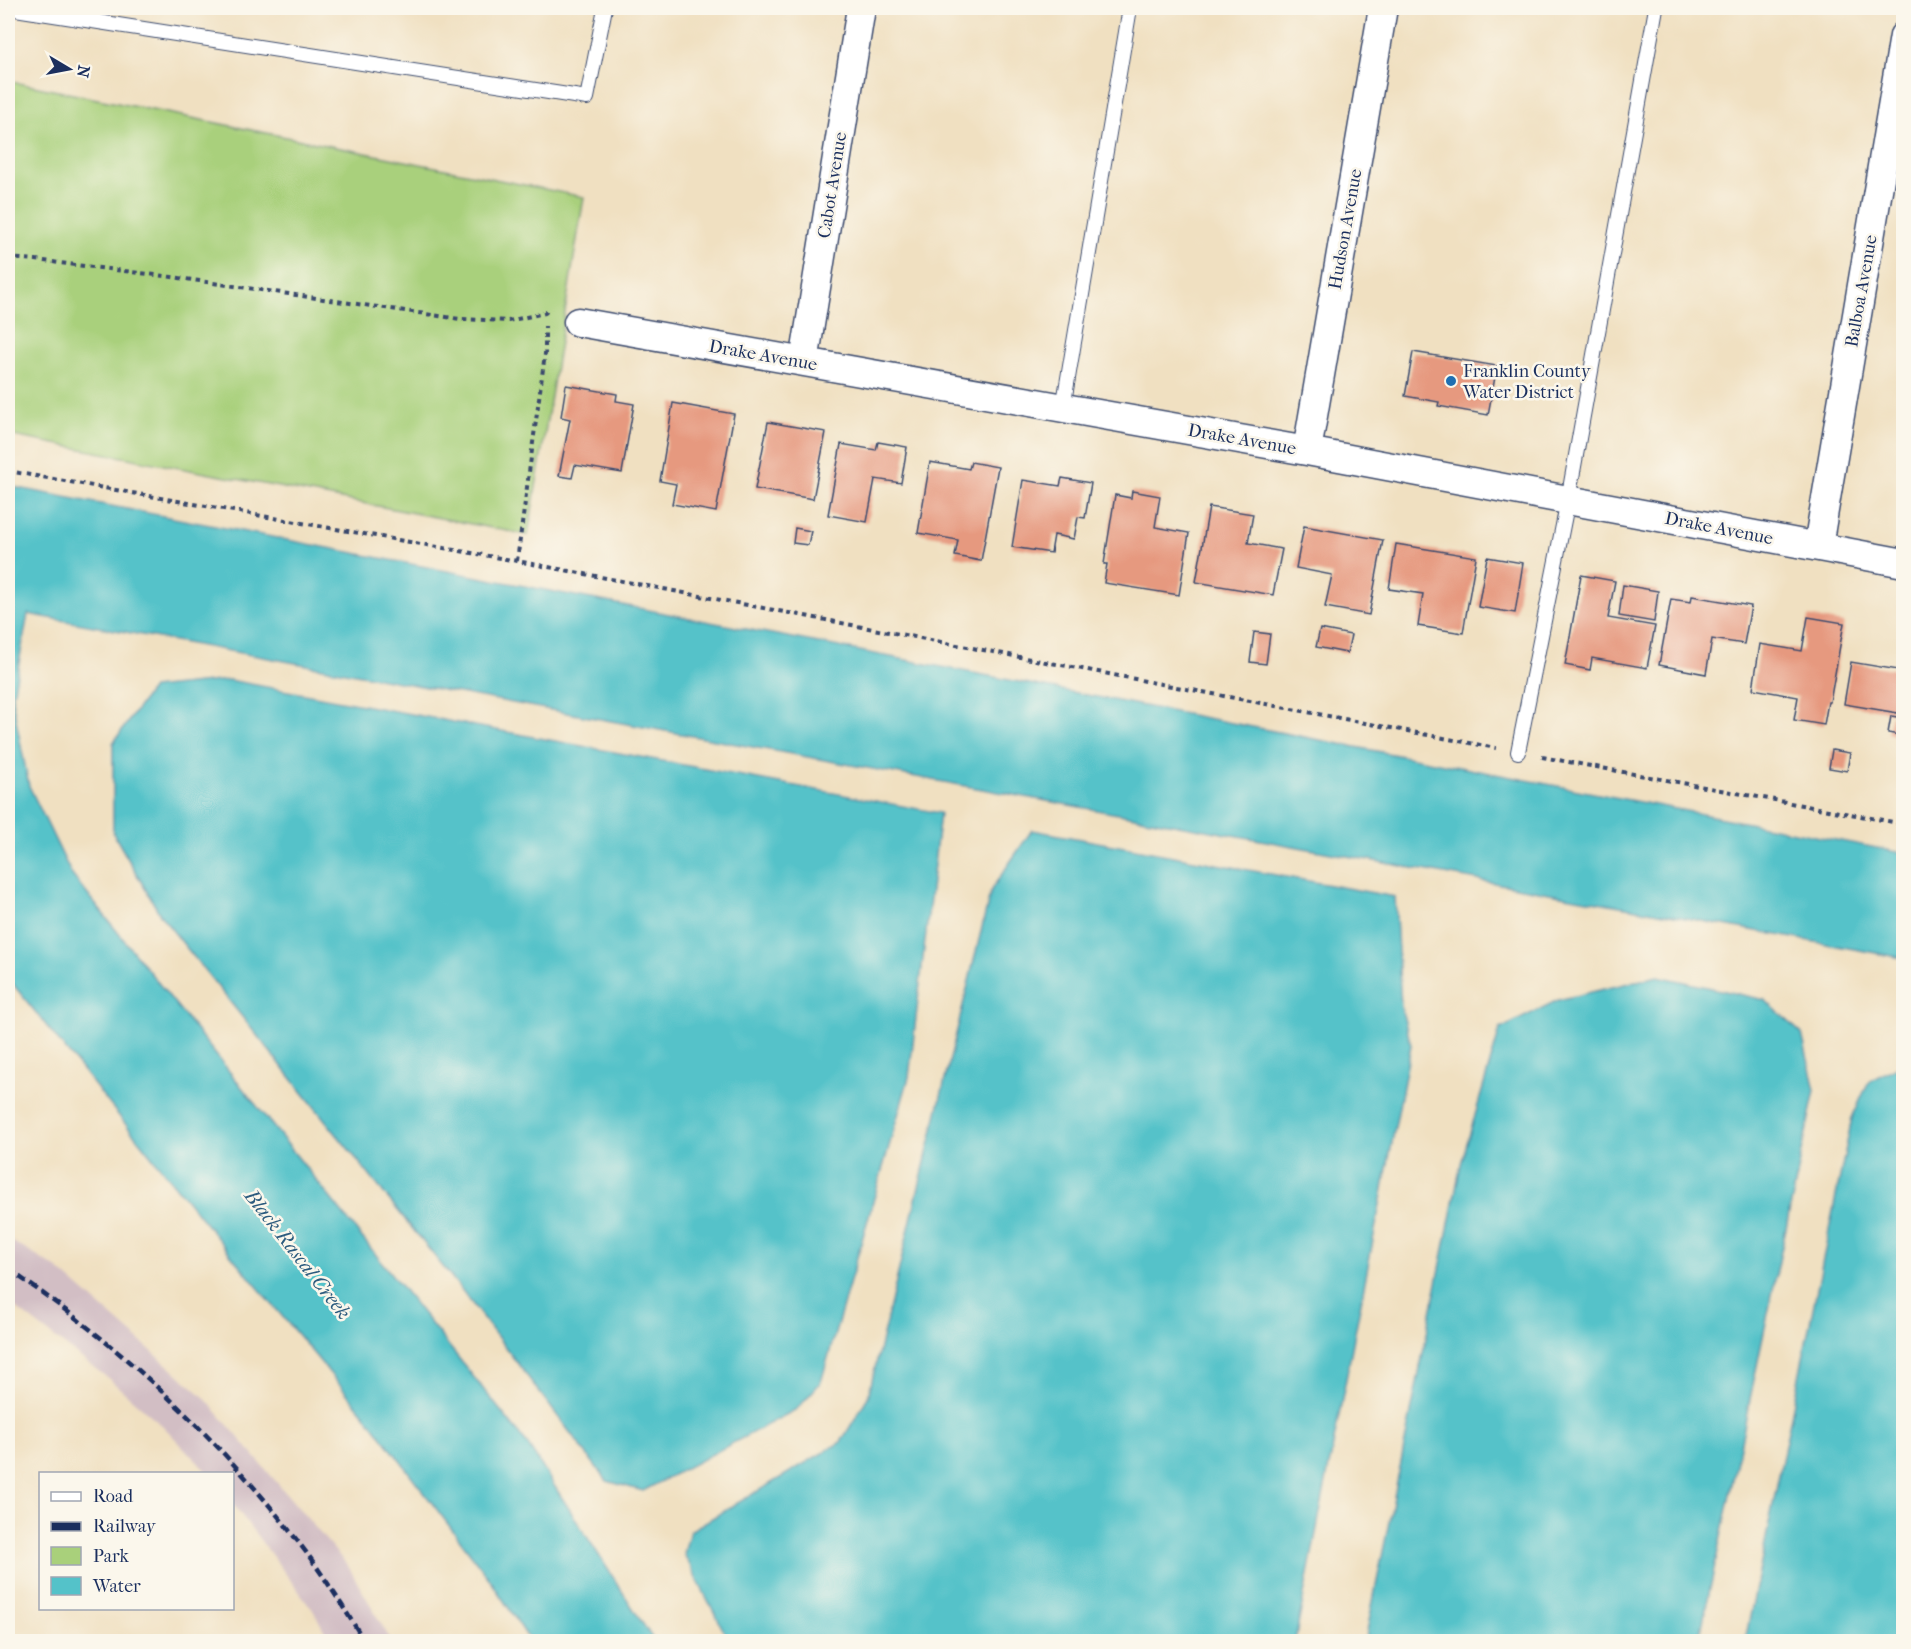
<svg xmlns="http://www.w3.org/2000/svg" width="1911" height="1649" viewBox="0 0 1911 1649" font-family="'IM FELL French Canon',serif">
	<rect width="100%" height="100%" fill="#fbf7ec"/>
	<filter id="ink" filterUnits="userSpaceOnUse"><feTurbulence type="fractalNoise" baseFrequency=".0167" numOctaves="2"/><feDisplacementMap in="SourceGraphic" scale="12" xChannelSelector="R" yChannelSelector="G"/><feConvolveMatrix kernelMatrix="1 2 1 2 8 2 1 2 1" color-interpolation-filters="sRGB"/></filter>
	<filter id="wash" filterUnits="userSpaceOnUse"><feTurbulence type="fractalNoise" baseFrequency=".008" numOctaves="4" result="noise"/><feDisplacementMap in="SourceGraphic" scale="24" xChannelSelector="R" yChannelSelector="G"/><feGaussianBlur stdDeviation="1.35" result="paint"/><feColorMatrix in="noise" values="0 0 0 0 0 0 0 0 0 0 0 0 0 0 0 0 0 1.4 0 .05"/><feComposite in="paint" operator="in"/></filter>
	<g filter="url(#wash)">
		<rect width="100%" height="100%" fill="#f0e0c1"/>
		<path fill="#d2bec4" d="M 8,1239 L 58,1269 L 204,1397 L 348,1566 L 391,1641 L 330,1641 L 313,1610 L 233,1504 L 232,1474 L 208,1473 L 164,1427 L 109,1379 L 8,1302 Z"/>
		<path fill="#a9d07b" stroke="#62806c" stroke-width="1.5" d="M 8,81 L 584,197 L 528,535 L 8,435 Z"/>
		<path fill="#54c2c9" stroke="#387894" stroke-width="1.5" d="M 8,486 L 1903,853 L 1903,958 L 28,614 L 12,700 L 29,786 L 72,875 L 528,1445 L 654,1641 L 530,1641 L 491,1581 L 370,1421 L 235,1260 L 8,978 Z
			M 229,680 L 940,813 L 909,1077 L 821,1382 L 797,1409 L 643,1491 L 607,1481 L 461,1289 L 161,916 L 113,833 L 113,743 L 152,688 Z
			M 1032,830 L 1395,897 L 1401,1007 L 1411,1045 L 1295,1641 L 729,1641 L 684,1554 L 690,1531 L 841,1442 L 868,1397 L 991,890 Z
			M 1658,976 L 1765,1000 L 1802,1034 L 1815,1090 L 1699,1641 L 1365,1641 L 1461,1164 L 1500,1029 L 1558,1000 Z
			M 1903,1064 L 1903,1641 L 1745,1641 L 1852,1118 L 1869,1081 Z"/>
		<g id="blocks">
			<path fill="#e6997f" d="M 1413,352 L 1497,366 L 1488,415 L 1438,406 L 1439,402 L 1405,396 Z
				M 566,385 L 617,394 L 616,401 L 634,404 L 622,473 L 575,465 L 572,478 L 559,476 L 570,419 L 561,417 Z
				M 673,403 L 734,414 L 716,512 L 672,504 L 676,484 L 660,481 Z
				M 768,422 L 826,432 L 813,499 L 755,489 Z
				M 878,442 L 907,447 L 901,483 L 875,479 L 867,522 L 828,515 L 841,444 L 876,450 Z
				M 930,462 L 969,469 L 971,462 L 998,467 L 981,561 L 955,556 L 958,540 L 918,533 Z
				M 1062,478 L 1091,483 L 1085,518 L 1078,517 L 1074,539 L 1054,535 L 1051,553 L 1012,547 L 1023,480 L 1060,486 Z
				M 1132,491 L 1160,496 L 1155,527 L 1189,533 L 1179,595 L 1104,583 L 1107,564 L 1104,564 L 1115,495 L 1131,498 Z
				M 1209,507 L 1253,514 L 1248,543 L 1282,549 L 1273,595 L 1196,582 Z
				M 1304,526 L 1383,540 L 1369,615 L 1325,607 L 1332,575 L 1296,568 Z
				M 795,528 L 811,531 L 808,545 L 793,543 Z
				M 1396,544 L 1476,557 L 1463,633 L 1418,626 L 1423,594 L 1389,589 Z
				M 1487,557 L 1523,563 L 1515,613 L 1478,607 Z
				M 1581,575 L 1615,581 L 1608,618 L 1655,626 L 1647,668 L 1592,658 L 1590,670 L 1565,665 Z
				M 1623,585 L 1658,591 L 1654,622 L 1619,616 Z
				M 1692,596 L 1751,606 L 1744,644 L 1712,639 L 1706,674 L 1659,665 L 1671,599 L 1691,602 Z
				M 1808,617 L 1844,623 L 1830,702 L 1828,702 L 1824,725 L 1794,720 L 1798,697 L 1753,689 L 1760,644 L 1802,651 Z
				M 1320,629 L 1351,635 L 1347,653 L 1316,647 Z
				M 1254,632 L 1270,634 L 1266,664 L 1250,662 Z
				M 1902,644 L 1904,714 L 1844,704 L 1851,662 L 1898,670 Z
				M 1891,716 L 1904,718 L 1904,736 L 1888,733 Z
				M 1832,750 L 1850,753 L 1847,771 L 1829,768 Z"/>
		</g>
	</g>
	<g filter="url(#ink)">
		<use href="#blocks" fill-opacity="0" stroke="#3b4a6d" stroke-width="1.5"/>
		<g fill="none" stroke-linecap="round" stroke-linejoin="round">
			<g stroke="#3b4a6d" stroke-width="16">
				<path id="lane" d="M 9,8 L 587,98 L 605,8
					M 1063,408 L 1130,8
					M 1518,752 L 1568,500 L 1656,8"/>
			</g>
			<g stroke="#3b4a6d" stroke-width="31">
				<path id="street" d="M 578,322 L 1307,451 L 1904,563
					M 804,362 L 861,8
					M 1307,451 L 1383,8
					M 1818,546 L 1904,36"/>
			</g>
			<path stroke="#3b4a6d" stroke-width="4" stroke-dasharray="4.5 4.5" stroke-linecap="butt" d="M 8,258 L 36,260 L 172,277 L 460,319 L 508,321 L 545,313 L 547,311
				M 8,471 L 517,561 L 1496,748
				M 517,561 L 545,354 L 545,326
				M 1542,757 L 1904,824"/>
			<use href="#lane" stroke="#fff" stroke-width="14"/>
			<use href="#street" stroke="#fff" stroke-width="28"/>
			<path stroke="#1b2f5e" stroke-width="4.5" stroke-dasharray="9 4.5" stroke-linecap="butt" d="M 8,1269 C 118,1343 215,1434 296,1539 C 322,1572 343,1607 365,1642"/>
		</g>
	</g>
	<circle fill="#1f6fb2" stroke="#fbf7ec" stroke-width="2" cx="1451" cy="381" r="6"/>
	<g text-anchor="middle" stroke-width="5" stroke-linejoin="round" paint-order="stroke">
		<g font-size="18" fill="#1b2f5e" stroke="#fbf7ec">
			<text transform="translate(832 185) rotate(-81)" y="6">Cabot Avenue</text>
			<text transform="translate(1345 229) rotate(-80)" y="6">Hudson Avenue</text>
			<text transform="translate(1861 291) rotate(-80)" y="6">Balboa Avenue</text>
			<text transform="translate(763 355) rotate(10)" y="6">Drake Avenue</text>
			<text transform="translate(1242 439) rotate(10)" y="6">Drake Avenue</text>
			<text transform="translate(1719 528) rotate(11)" y="6">Drake Avenue</text>
		</g>
		<g font-size="18" fill="#1b2f5e" stroke="#fbf7ec" text-anchor="start">
			<text x="1463" y="377">Franklin County<tspan x="1463" dy="21">Water District</tspan></text>
		</g>
		<g font-size="20" font-style="italic" fill="#2c5b7e" stroke="#fbf7ec">
			<text transform="translate(298 1254) rotate(52)" y="7">Black Rascal Creek</text>
		</g>
	</g>
	<rect width="1911" height="1649" fill="none" stroke="#fbf7ec" stroke-width="30"/>
	<rect x="39" y="1472" width="195" height="138" fill="#fbf7ec" stroke="#a1a7b3" stroke-width="1.5"/>
	<rect x="51" y="1492" width="30" height="9" fill="#ffffff" stroke="#a1a7b3" stroke-width="1.5"/>
	<text x="93" y="1502" font-size="18" fill="#1b2f5e">Road</text>
	<rect x="51" y="1522" width="30" height="9" fill="#1b2f5e" stroke="#a1a7b3" stroke-width="1.5"/>
	<text x="93" y="1532" font-size="18" fill="#1b2f5e">Railway</text>
	<rect x="51" y="1547" width="30" height="18" fill="#a9d07b" stroke="#a1a7b3" stroke-width="1.5"/>
	<text x="93" y="1562" font-size="18" fill="#1b2f5e">Park</text>
	<rect x="51" y="1577" width="30" height="18" fill="#54c2c9" stroke="#a1a7b3" stroke-width="1.5"/>
	<text x="93" y="1592" font-size="18" fill="#1b2f5e">Water</text>
	<g transform="translate(69 69) rotate(100)" stroke="#fbf7ec" stroke-width="4.5" paint-order="stroke">
	<path d="M0-4.5L10 22L0 15L-10 22Z" fill="#1b2f5e"/>
	<text y="-9" font-size="16" font-weight="bold" text-anchor="middle" fill="#1b2f5e">N</text>
	</g>
</svg>
